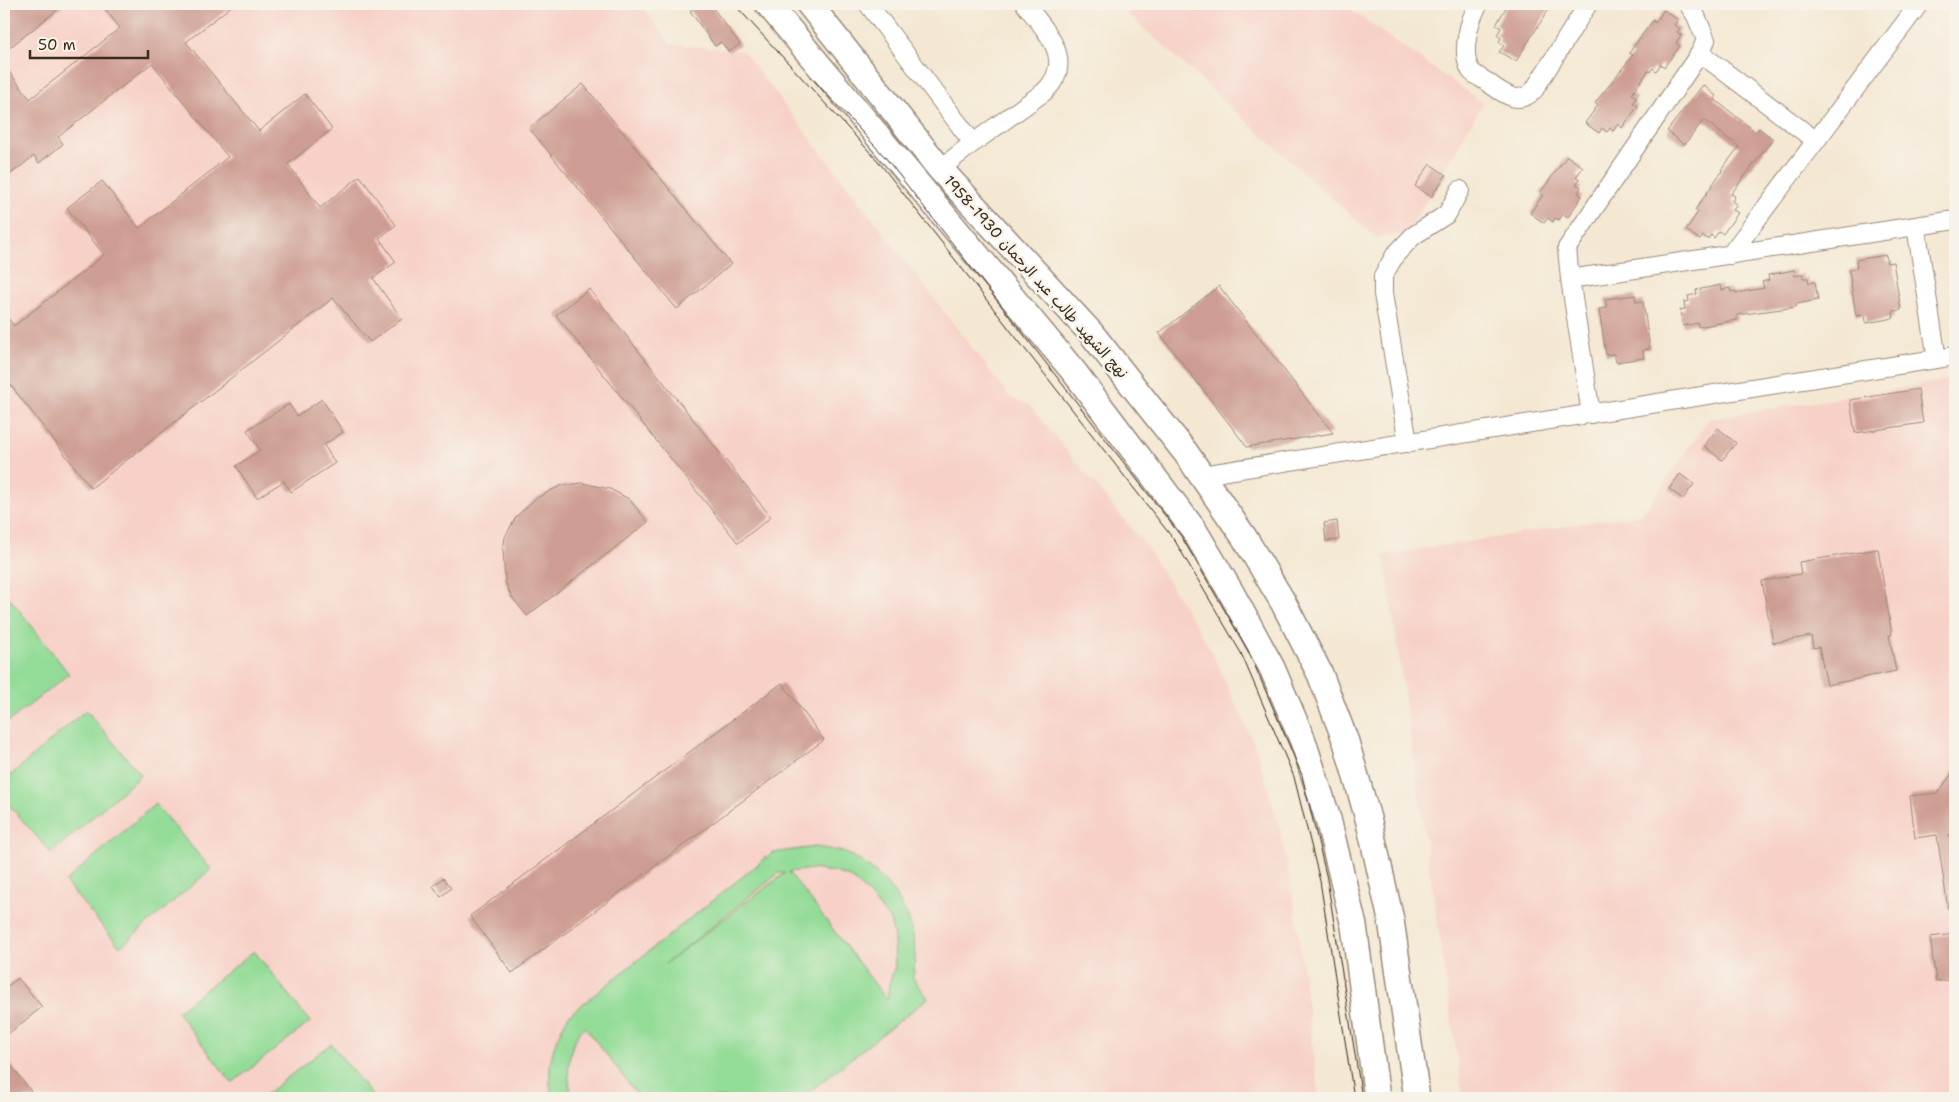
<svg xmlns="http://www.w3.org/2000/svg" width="1959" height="1102" viewBox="0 0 1959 1102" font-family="'Shantell Sans','Playpen Sans Arabic',sans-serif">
	<rect width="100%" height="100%" fill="#f7f3e8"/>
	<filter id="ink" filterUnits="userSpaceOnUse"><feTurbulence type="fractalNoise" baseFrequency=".02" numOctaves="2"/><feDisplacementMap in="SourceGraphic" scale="10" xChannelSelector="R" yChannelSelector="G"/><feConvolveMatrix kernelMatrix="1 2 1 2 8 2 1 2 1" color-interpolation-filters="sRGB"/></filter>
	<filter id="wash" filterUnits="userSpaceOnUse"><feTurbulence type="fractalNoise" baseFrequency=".0096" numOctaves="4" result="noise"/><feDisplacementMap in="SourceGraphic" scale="20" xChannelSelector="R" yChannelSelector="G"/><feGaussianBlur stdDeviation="1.12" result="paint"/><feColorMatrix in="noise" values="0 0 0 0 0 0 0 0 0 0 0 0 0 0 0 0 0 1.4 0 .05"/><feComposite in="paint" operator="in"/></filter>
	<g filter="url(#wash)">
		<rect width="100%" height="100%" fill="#f4e8d3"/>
		<path fill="#f7d1c8" d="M 4,4 L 640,4 L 671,44 L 743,51 L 1011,398 L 1029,405 L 1146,546 L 1210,648 L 1257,750 L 1279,825 L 1294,899 L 1319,1098 L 4,1098 Z
			M 1117,4 L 1342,4 L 1483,103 L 1407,234 L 1376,238 Z
			M 1955,379 L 1955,1098 L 1463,1098 L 1384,555 L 1642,514 L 1709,419 Z"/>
		<path fill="#93dc97" stroke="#67835a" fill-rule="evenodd" d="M 4,591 L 69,674 L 4,725 Z
			M 86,710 L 141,775 L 51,853 L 4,799 L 4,781 Z
			M 155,804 L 211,869 L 120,947 L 65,882 Z
			M 815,847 C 827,849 841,850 852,856 C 888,877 915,912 915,955 C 915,962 914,970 913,978 L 928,998 L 801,1098 L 640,1098 L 585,1027 C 567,1041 565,1078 573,1098 L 552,1098 C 546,1065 552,1045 569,1015 L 772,853 ZM 811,869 L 834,872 L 850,877 L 864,889 L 890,920 L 894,937 L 895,966 L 889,984 L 887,1000 L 789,872 ZM 779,873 L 785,873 L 665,964 Z
			M 254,951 L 310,1022 L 232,1083 L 177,1012 Z
			M 331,1044 L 374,1098 L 261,1098 Z"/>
		<g id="blocks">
			<path fill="#cd9c92" d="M 15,4 L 65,4 L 4,52 L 4,13 Z
				M 101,4 L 234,4 L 186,42 L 259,131 L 305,94 L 332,129 L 288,164 L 320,208 L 360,176 L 396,225 L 379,238 L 396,262 L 373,278 L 402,319 L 370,342 L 333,298 L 91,488 L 10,384 L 4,389 L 4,313 L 14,326 L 104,255 L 67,208 L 102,181 L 139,228 L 228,157 L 152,63 L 58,137 L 63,144 L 39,163 L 34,156 L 4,179 L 4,65 L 30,99 L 120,28 Z
				M 700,4 L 710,4 L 740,44 L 729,52 L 721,42 L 715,46 L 690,11 Z
				M 1508,4 L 1552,4 L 1516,61 L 1499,52 L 1504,46 L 1499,42 L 1501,38 L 1497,35 L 1501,28 L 1496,25 Z
				M 1664,10 L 1678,20 L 1674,25 L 1680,29 L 1677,32 L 1681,35 L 1676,43 L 1680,46 L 1664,67 L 1661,64 L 1656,71 L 1653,68 L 1650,72 L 1648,71 L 1632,94 L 1637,98 L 1633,103 L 1638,106 L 1622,128 L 1618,124 L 1613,131 L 1610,128 L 1607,132 L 1602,128 L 1599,133 L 1585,123 L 1598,105 L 1595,103 L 1633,55 L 1629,53 L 1653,20 L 1655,23 Z
				M 583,84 L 731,264 L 677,309 L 529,128 Z
				M 1703,85 L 1716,96 L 1714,99 L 1756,132 L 1759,128 L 1773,139 L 1731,194 L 1735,196 L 1732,201 L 1737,205 L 1733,210 L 1738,213 L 1723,234 L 1719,231 L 1714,238 L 1711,235 L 1708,239 L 1703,236 L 1700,240 L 1686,230 L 1698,212 L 1695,210 L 1722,171 L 1721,170 L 1739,147 L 1704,120 L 1684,145 L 1667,131 Z
				M 1567,156 L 1583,167 L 1576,177 L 1580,179 L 1576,184 L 1581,187 L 1578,193 L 1582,196 L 1568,217 L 1563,214 L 1559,220 L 1555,218 L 1553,222 L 1548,218 L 1544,223 L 1530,213 L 1543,195 L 1540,193 Z
				M 1430,164 L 1446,175 L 1431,197 L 1415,186 Z
				M 1886,255 L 1887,263 L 1893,262 L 1901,310 L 1893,311 L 1894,318 L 1866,323 L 1865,315 L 1856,316 L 1849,270 L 1857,268 L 1856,260 Z
				M 1794,270 L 1795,276 L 1803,274 L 1803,278 L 1808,278 L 1809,283 L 1815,282 L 1818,300 L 1796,304 L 1796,307 L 1737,315 L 1737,320 L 1698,327 L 1698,323 L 1683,326 L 1680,310 L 1685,309 L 1684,302 L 1689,301 L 1688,296 L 1697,294 L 1696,290 L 1721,285 L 1722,290 L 1730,288 L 1731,292 L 1736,291 L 1736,293 L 1764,288 L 1762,282 L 1769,280 L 1768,275 Z
				M 1219,286 L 1333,433 L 1247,447 L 1159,333 Z
				M 589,289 L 771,517 L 738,543 L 556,315 Z
				M 1635,295 L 1636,302 L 1643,301 L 1650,349 L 1643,350 L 1644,358 L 1616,362 L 1614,354 L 1606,355 L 1599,309 L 1607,308 L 1605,299 Z
				M 1918,389 L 1923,423 L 1855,433 L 1850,400 Z
				M 322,399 L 343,432 L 324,445 L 335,463 L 291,492 L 284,481 L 257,498 L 236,466 L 260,450 L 247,430 L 289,404 L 297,416 Z
				M 1718,428 L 1736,443 L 1722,460 L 1704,446 Z
				M 1680,474 L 1694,484 L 1683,499 L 1669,489 Z
				M 582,483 L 610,489 L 629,499 L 648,522 L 527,616 L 511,596 L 505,581 L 503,550 L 505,537 L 516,517 L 535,499 L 560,486 Z
				M 1337,521 L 1339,540 L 1326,541 L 1324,523 Z
				M 1878,549 L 1892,635 L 1889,635 L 1896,671 L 1827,685 L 1819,647 L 1813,648 L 1811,636 L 1773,643 L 1762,581 L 1801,574 L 1799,562 Z
				M 782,683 L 824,740 L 512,973 L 470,916 Z
				M 1955,769 L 1955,833 L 1949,834 L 1955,876 L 1955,909 L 1948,909 L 1937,835 L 1915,838 L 1910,796 L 1938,793 Z
				M 443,878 L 451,888 L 441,897 L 433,886 Z
				M 1955,934 L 1955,979 L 1936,982 L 1930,937 Z
				M 18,978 L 42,1007 L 4,1037 L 4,989 Z
				M 4,1056 L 36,1098 L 4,1098 Z"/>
		</g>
	</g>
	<g filter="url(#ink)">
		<use href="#blocks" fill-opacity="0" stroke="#988978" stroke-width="1"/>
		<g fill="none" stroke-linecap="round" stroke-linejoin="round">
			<g stroke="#988978" stroke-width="20">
				<path id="minor" d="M 868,4 L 973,143
					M 1479,4 C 1469,19 1460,54 1471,71 C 1474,75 1483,79 1487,82 C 1503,93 1518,107 1534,90 L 1588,4
					M 1688,4 L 1696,16 L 1706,40 L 1700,53
					M 940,169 L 973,143 L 1044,92 C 1077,61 1046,31 1025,4
					M 1916,226 L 1937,359
					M 1730,255 L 1919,4
					M 1570,279 L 1567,248 L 1700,53 L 1816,141
					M 1591,414 L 1570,279 L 1955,220
					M 1408,443 L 1383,294 L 1383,276 L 1395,255 L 1413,236 L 1447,214 L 1460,190
					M 1202,475 L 1955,356"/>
			</g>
			<g stroke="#988978" stroke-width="28">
				<path id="secondary" d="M 768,4 L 1075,373 L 1194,530 L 1232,594 L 1272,668 L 1303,741 L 1328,819 L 1354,926 L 1377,1098
					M 809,4 L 940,169 L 1091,333 L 1186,453 L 1244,537 L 1283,602 L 1320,674 L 1346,742 L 1369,822 L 1391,920 L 1417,1098"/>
			</g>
			<use href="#minor" stroke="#fff" stroke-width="18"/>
			<use href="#secondary" stroke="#fff" stroke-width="25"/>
			<path stroke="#3b2a1e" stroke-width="1" d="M 734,4 L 878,161 L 1175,541 L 1241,653 L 1294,777 L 1320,881 L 1354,1098
				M 811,77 L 885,157 L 1181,536 L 1248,650 L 1302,775 L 1327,879 L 1362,1098"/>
		</g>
	</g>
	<g text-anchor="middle" stroke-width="5" stroke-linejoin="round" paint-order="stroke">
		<g font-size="15" fill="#3b2a1e" stroke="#f7f3e8">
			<text transform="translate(1036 277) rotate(48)" y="5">نهج الشهيد طالب عبد الرحمان 1930-1958</text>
		</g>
	</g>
	<rect width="1959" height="1102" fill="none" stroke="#f7f3e8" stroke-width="20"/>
	<path d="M30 50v8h118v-8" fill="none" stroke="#3b2a1e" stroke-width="2.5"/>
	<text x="38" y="50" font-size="15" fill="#3b2a1e" stroke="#f7f3e8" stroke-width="4" paint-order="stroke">50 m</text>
</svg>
